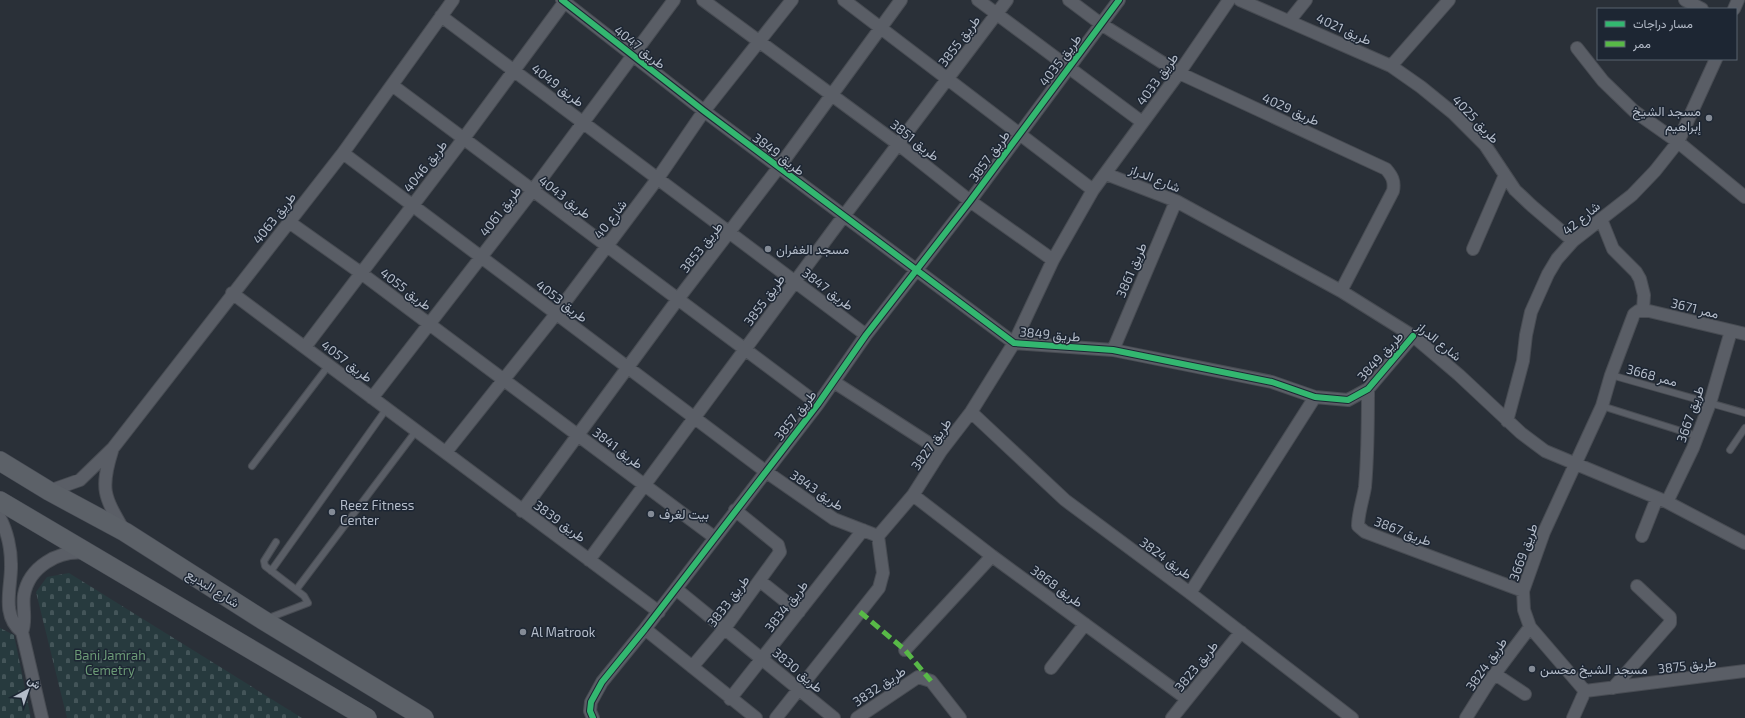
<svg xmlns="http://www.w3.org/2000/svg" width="1745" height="718" viewBox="0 0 1745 718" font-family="'Exo 2',Vazirmatn,sans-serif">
	<defs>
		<pattern id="cemetery-stones" width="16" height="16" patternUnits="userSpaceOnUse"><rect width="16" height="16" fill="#273a3e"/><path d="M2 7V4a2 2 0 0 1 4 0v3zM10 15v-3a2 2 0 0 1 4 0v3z" fill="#445559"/></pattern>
	</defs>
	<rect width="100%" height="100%" fill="#2a3038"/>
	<path fill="url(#cemetery-stones)" d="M 69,573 L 302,718 L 67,718 L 36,592 L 47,577 Z
		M 0,628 L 14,635 L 31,718 L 0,718 Z"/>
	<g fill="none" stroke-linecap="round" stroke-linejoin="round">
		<g stroke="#484c53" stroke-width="8">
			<path id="lane" d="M 1611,375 L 1745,413
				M 1602,406 L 1697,436
				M 1730,450 L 1745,428
				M 252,466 L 329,365
				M 271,571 L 387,408
				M 296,590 L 416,431
				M 266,619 L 308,603 L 304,596 L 265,566 L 264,561 L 276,542"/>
		</g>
		<g stroke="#484c53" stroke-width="14">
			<path id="street" d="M 562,0 L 704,111 L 1014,343 L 1113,350 L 1272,382 L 1315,397 L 1348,400 L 1368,389 L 1413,336
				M 703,0 L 898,144 L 970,201 L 1053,260
				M 844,0 L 1093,190
				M 978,0 L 1142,122
				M 1069,0 L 1101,24 L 1179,73 L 1386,169 C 1392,176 1395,181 1393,191 L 1341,291
				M 1240,0 L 1391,66 L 1421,87 L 1453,113 L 1485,145 L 1515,190 L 1532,206 L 1573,241
				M 1685,0 L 1702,9
				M 1734,9 L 1738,0
				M 441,16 L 866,335
				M 1290,20 L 1306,0
				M 1577,48 L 1603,81 L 1634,111 L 1678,142 L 1745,197
				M 1391,66 L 1449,0
				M 392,85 L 818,404
				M 343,153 L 765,471 L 834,519 L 878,536
				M 1106,174 L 1176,201 L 1341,291 L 1413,336 L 1459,375 L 1521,433 L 1545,451 L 1667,502 L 1745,543
				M 1601,219 L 1613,249 L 1636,272 L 1640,279 L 1644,295 L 1643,310
				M 289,222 L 361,273 L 714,537
				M 1473,249 L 1505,175
				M 232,293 L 659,612
				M 305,347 L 464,138 L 566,0
				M 1113,350 L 1176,201
				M 834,382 L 941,451
				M 1368,389 C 1368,422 1368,454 1365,487 C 1363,500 1358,513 1358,526 L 1365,532 L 1523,591
				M 372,398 L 533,190 L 674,0
				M 971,412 L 1065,500 L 1190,593 L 1352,718
				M 1507,421 L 1523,361 L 1526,335 L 1531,312 L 1548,274 L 1557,259 L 1573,241 L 1632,195 L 1655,171 L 1678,142 L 1716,59
				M 112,451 C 100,489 104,496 123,529
				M 446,452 L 556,314 L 658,178 L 704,111 L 792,0
				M 49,491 L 80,480 L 113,448 L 343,153 L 453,0
				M 913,495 L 992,556 L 1187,699
				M 1667,502 L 1693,448 L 1710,403 L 1731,331
				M 522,511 L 678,299 L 779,167 L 901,0
				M 0,518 C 7,531 11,549 11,564 C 12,586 0,615 22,632
				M 1642,536 L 1657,498
				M 589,560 L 834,229 L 1007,0
				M 760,581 L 799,612
				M 676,589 L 834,718
				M 1190,593 L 1315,397
				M 645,629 L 756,718
				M 905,650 L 992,556
				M 692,667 L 725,628 L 780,552 L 778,545 L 735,510
				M 1051,668 L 1085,624
				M 1495,674 L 1525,694
				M 1613,688 L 1670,623 L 1670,617 L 1637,586
				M 1585,691 L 1530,627 L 1524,610 L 1523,591 L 1544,532 L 1602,406 L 1611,375 L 1634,314 L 1638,311 L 1649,311 L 1745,334
				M 1585,691 L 1745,671
				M 730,699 L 863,530
				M 42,718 L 22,632 C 27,620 22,607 24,595 C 29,567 58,550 85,553
				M 593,718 L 590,711 L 591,702 L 602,682 L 645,629 L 818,404 L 866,335 L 970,201 L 1119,0
				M 776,718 L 879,588 L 883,573 L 878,536 L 913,495 L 941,451 L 971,412 L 1014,343 L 1053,260 L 1093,190 L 1179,73 L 1229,0
				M 857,718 L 918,677 L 931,681 L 960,718
				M 1172,718 L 1241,632
				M 1466,718 L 1488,683 L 1530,627
				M 1573,718 L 1585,691"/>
		</g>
		<g stroke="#484c55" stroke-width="20">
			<path id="primary" d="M 0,461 L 49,491 L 125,532 L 263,620 L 424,718
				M 0,501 L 367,718"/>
		</g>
		<use href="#lane" stroke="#5a5e66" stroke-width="6"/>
		<use href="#street" stroke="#5a5e66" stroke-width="12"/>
		<use href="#primary" stroke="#5c6168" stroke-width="19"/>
		<path stroke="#58b947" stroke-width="5" stroke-dasharray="10 5" stroke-linecap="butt" d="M 860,612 L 905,650 L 931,681"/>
		<g stroke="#1d2633" stroke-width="8">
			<path id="cycleway" d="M 562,0 L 704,111 L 1014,343 L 1113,350 L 1272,382 L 1315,397 L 1348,400 L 1368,389 L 1413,336
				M 593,718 L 590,711 L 591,702 L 602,682 L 645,629 L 818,404 L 866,335 L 970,201 L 1119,0"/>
		</g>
		<use href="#cycleway" stroke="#33b770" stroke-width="6"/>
	</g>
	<g fill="#848b96" stroke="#1d2633" stroke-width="1.5">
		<circle cx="1709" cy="118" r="4"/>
		<circle cx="768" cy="249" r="4"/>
		<circle cx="332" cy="512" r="4"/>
		<circle cx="651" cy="514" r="4"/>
		<circle cx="523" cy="632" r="4"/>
		<circle cx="1532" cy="669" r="4"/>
	</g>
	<g text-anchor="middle" stroke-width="3" stroke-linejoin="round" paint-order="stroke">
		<g font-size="13" fill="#b4bcc9" stroke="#1d2633">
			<text transform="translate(1344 29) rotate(24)" y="5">طريق 4021</text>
			<text transform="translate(959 41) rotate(-53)" y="5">طريق 3855</text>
			<text transform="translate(640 47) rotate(38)" y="5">طريق 4047</text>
			<text transform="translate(1060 60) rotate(-53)" y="5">طريق 4035</text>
			<text transform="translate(1157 79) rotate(-54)" y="5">طريق 4033</text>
			<text transform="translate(558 85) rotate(37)" y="5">طريق 4049</text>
			<text transform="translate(1291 109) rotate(24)" y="5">طريق 4029</text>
			<text transform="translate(1476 119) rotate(46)" y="5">طريق 4025</text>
			<text transform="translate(915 140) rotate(38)" y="5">طريق 3851</text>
			<text transform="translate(779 154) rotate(37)" y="5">طريق 3849</text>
			<text transform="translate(989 156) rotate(-54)" y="5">طريق 3857</text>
			<text transform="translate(425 166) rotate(-52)" y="5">طريق 4046</text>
			<text transform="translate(1155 178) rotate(22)" y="5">شارع الدراز</text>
			<text transform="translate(565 197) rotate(37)" y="5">طريق 4043</text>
			<text transform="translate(500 211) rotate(-53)" y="5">طريق 4061</text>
			<text transform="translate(274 218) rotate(-52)" y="5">طريق 4063</text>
			<text transform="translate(1581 218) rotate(-40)" y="5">شارع 42</text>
			<text transform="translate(610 219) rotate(-53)" y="5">شارع 40</text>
			<text transform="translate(701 247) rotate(-52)" y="5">طريق 3853</text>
			<text transform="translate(1131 270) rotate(-67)" y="5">طريق 3861</text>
			<text transform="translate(406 289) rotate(37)" y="5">طريق 4055</text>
			<text transform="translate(828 289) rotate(37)" y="5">طريق 3847</text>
			<text transform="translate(764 300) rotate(-54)" y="5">طريق 3855</text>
			<text transform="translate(562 301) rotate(37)" y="5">طريق 4053</text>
			<text transform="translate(1695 308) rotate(14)" y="5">ممر 3671</text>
			<text transform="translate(1050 334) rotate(5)" y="5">طريق 3849</text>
			<text transform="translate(1439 341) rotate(39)" y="5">شارع الدراز</text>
			<text transform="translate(1380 356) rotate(-48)" y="5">طريق 3849</text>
			<text transform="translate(347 361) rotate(37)" y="5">طريق 4057</text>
			<text transform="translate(1652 375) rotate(15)" y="5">ممر 3668</text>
			<text transform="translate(1690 414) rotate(-71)" y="5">طريق 3667</text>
			<text transform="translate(795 415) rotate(-52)" y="5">طريق 3857</text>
			<text transform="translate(931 444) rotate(-55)" y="5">طريق 3827</text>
			<text transform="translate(618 448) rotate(37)" y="5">طريق 3841</text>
			<text transform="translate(817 490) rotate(34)" y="5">طريق 3843</text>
			<text transform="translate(560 521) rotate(36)" y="5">طريق 3839</text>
			<text transform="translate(1403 531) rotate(21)" y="5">طريق 3867</text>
			<text transform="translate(1523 552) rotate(-70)" y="5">طريق 3669</text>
			<text transform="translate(1166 558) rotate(36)" y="5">طريق 3824</text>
			<text transform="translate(1057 586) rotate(36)" y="5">طريق 3868</text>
			<text transform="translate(213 588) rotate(32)" y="5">شارع البديع</text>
			<text transform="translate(728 601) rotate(-53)" y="5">طريق 3833</text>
			<text transform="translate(786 606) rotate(-52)" y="5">طريق 3834</text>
			<text transform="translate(1486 664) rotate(-55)" y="5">طريق 3824</text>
			<text transform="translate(1687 665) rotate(-7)" y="5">طريق 3875</text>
			<text transform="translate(1196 666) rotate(-51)" y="5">طريق 3823</text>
			<text transform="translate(798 670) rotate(40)" y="5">طريق 3830</text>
			<text transform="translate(879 686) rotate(-34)" y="5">طريق 3832</text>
		</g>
		<g font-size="13" fill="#b4bcc9" stroke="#1d2633" text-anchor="start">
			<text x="1701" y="116" text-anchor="end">مسجد الشيخ<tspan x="1701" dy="15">إبراهيم</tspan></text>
			<text x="776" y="254">مسجد الغفران</text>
			<text x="340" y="510">Reez Fitness<tspan x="340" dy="15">Center</tspan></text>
			<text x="659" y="519">بيت لغرف</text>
			<text x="531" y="637">Al Matrook</text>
			<text x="1540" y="674">مسجد الشيخ محسن</text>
		</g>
		<g font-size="13" fill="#6b9a76" stroke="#1d2633">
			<text x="110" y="660">Bani Jamrah<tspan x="110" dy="15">Cemetry</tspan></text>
		</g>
	</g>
	<rect x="1597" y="8" width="140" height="52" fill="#1d2633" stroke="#59626f"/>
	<rect x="1605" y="21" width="20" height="6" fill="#33b770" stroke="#59626f"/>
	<text x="1633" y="28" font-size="12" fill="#b4bcc9">مسار دراجات</text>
	<rect x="1605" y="41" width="20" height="6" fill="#58b947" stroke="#59626f"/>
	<text x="1633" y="48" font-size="12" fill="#b4bcc9">ممر</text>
	<g transform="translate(28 690) rotate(40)" stroke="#1d2633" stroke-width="3" paint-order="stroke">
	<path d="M0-3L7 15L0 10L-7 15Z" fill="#b4bcc9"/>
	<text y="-6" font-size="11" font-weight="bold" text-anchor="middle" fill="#b4bcc9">ش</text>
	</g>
</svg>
